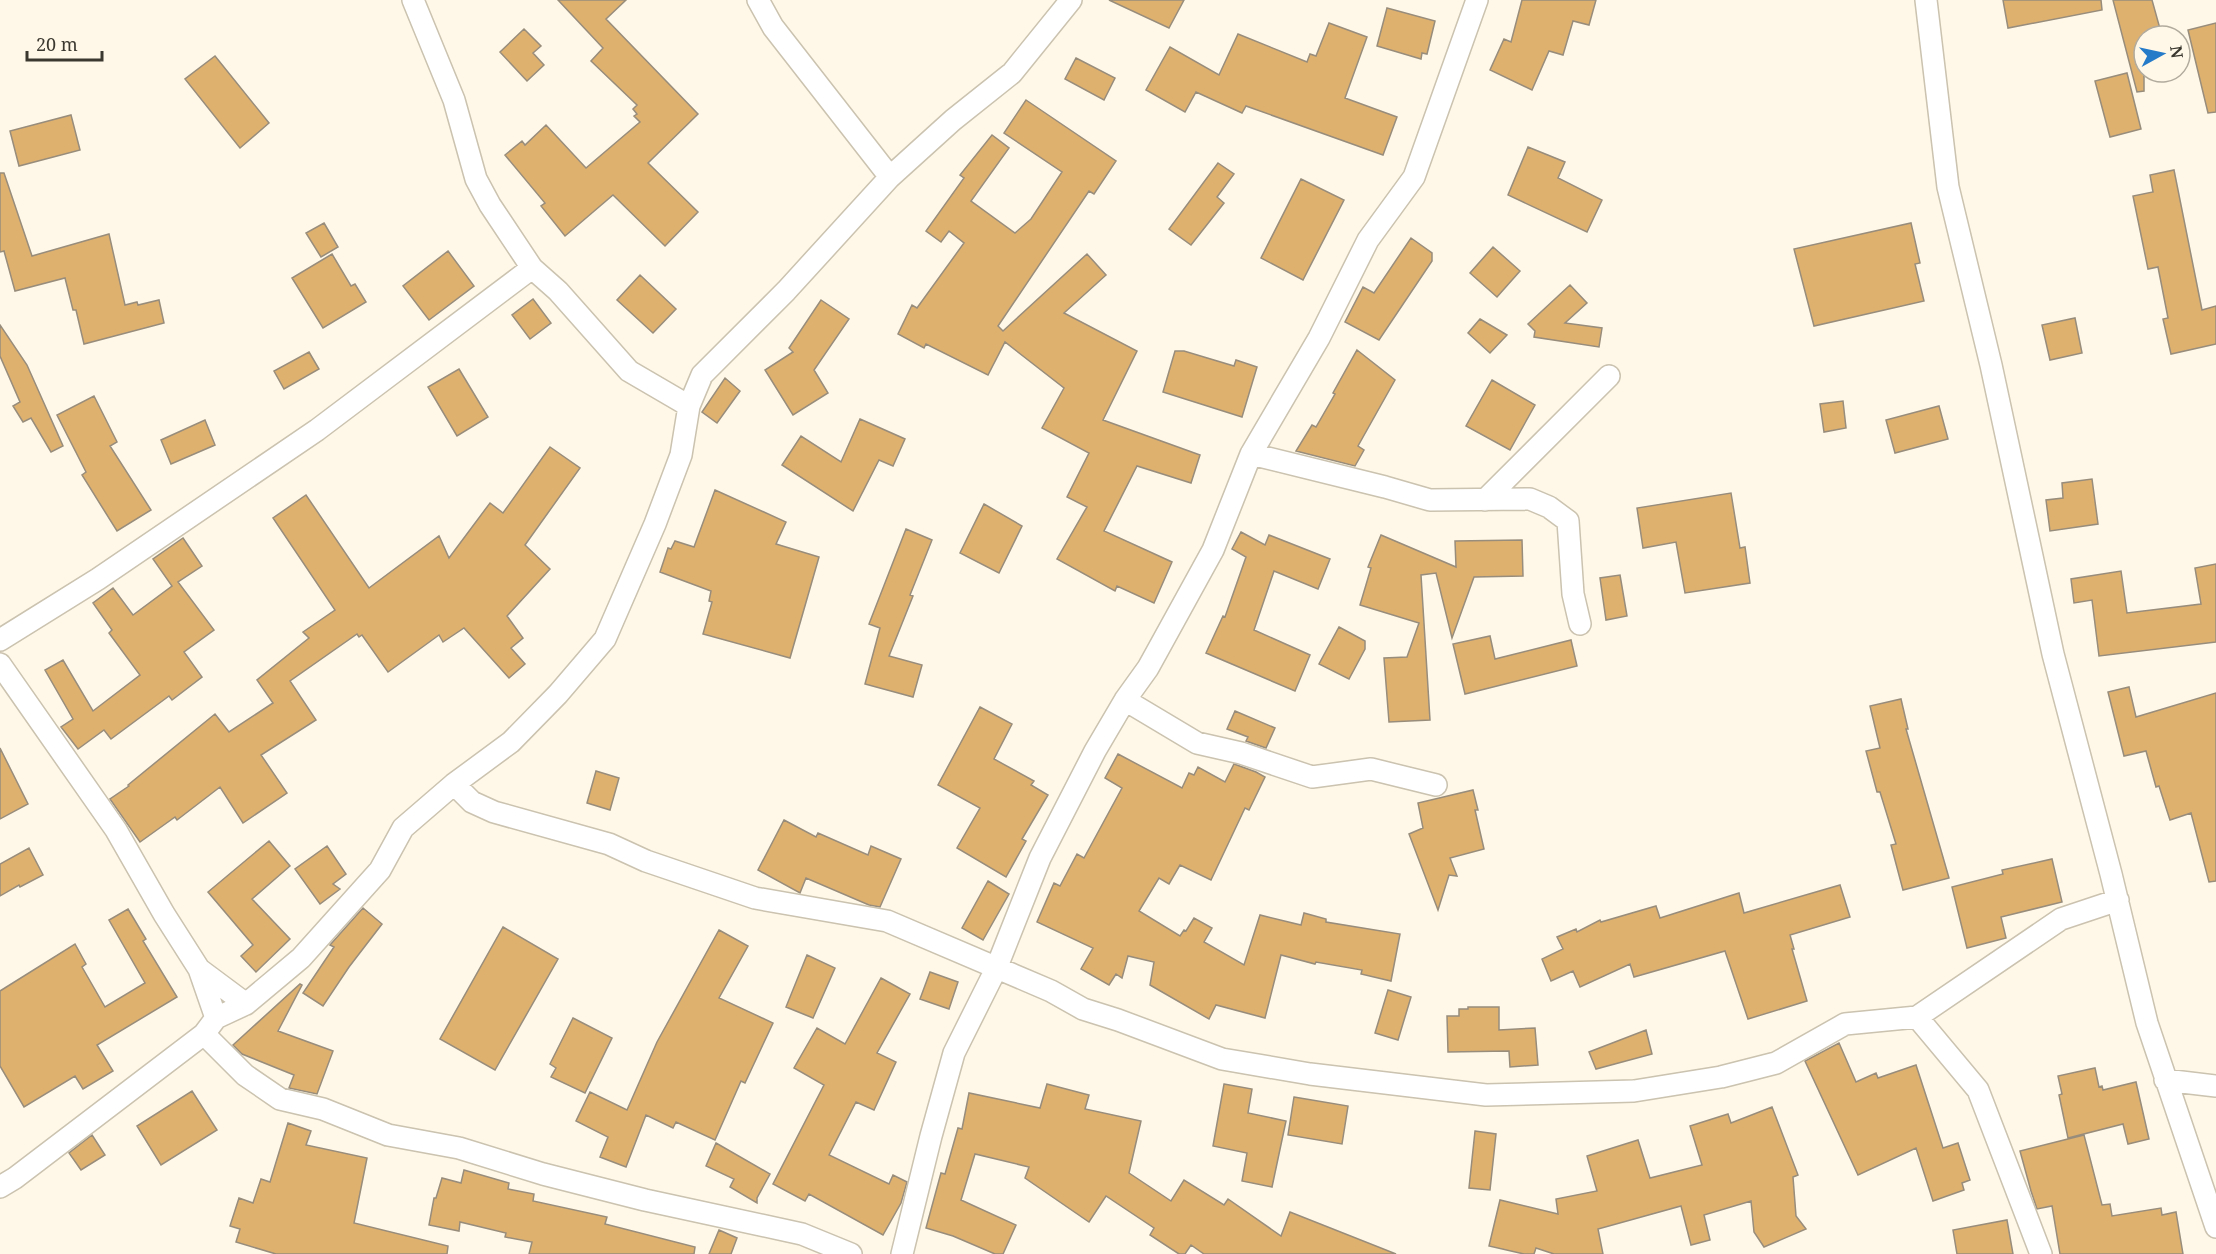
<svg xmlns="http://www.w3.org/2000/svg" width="2216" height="1254" viewBox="0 0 2216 1254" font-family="'Noto Serif',serif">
	<rect width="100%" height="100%" fill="#fff8e8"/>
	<path fill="#dfb16f" stroke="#988c7b" stroke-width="1.5" d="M 558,0 L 626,0 L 606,19 L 698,114 L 648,163 L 698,212 L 665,246 L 613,195 L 565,236 L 541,206 L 545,203 L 505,155 L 522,141 L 525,145 L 546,125 L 586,168 L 640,122 L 634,116 L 637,114 L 633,109 L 637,105 L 591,61 L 603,48 Z
		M 1109,0 L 1184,0 L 1169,28 Z
		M 1522,0 L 1596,0 L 1589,25 L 1573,21 L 1563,55 L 1549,51 L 1532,90 L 1490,70 L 1504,39 L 1511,42 Z
		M 2003,0 L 2101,0 L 2102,10 L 2008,28 Z
		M 2113,0 L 2152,0 L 2162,36 L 2144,36 L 2144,91 L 2137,92 Z
		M 1387,8 L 1435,21 L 1427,54 L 1422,53 L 1421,59 L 1377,46 Z
		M 1329,23 L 1367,37 L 1345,98 L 1397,117 L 1383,155 L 1246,106 L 1242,113 L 1196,92 L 1185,112 L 1146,90 L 1170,47 L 1219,75 L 1238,34 L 1307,62 L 1310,54 L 1316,56 Z
		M 2216,23 L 2216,112 L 2208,113 L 2188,30 Z
		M 524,29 L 541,46 L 533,53 L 544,65 L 527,81 L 500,52 Z
		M 215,56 L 269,123 L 240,148 L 185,79 Z
		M 1076,58 L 1115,78 L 1104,100 L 1065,79 Z
		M 2127,73 L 2141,129 L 2110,137 L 2095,81 Z
		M 1026,100 L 1116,161 L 1094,194 L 1089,191 L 998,326 L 1003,331 L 1087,254 L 1106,275 L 1064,313 L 1137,351 L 1103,420 L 1200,455 L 1191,483 L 1137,466 L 1104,531 L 1172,562 L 1154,603 L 1117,586 L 1115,591 L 1057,559 L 1087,507 L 1067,497 L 1089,453 L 1042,428 L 1064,388 L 1005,342 L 988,375 L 926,344 L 924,348 L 898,334 L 912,305 L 917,308 L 964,243 L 949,231 L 941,242 L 926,231 L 964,178 L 960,175 L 992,135 L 1009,148 L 971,201 L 1015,233 L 1031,219 L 1062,172 L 1004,133 Z
		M 71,115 L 80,150 L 19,166 L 10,131 Z
		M 1528,147 L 1565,162 L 1558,178 L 1602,200 L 1587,232 L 1508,195 Z
		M 1218,163 L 1234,174 L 1217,197 L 1224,203 L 1191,245 L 1169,229 Z
		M 2174,170 L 2202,310 L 2216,306 L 2216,344 L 2171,354 L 2163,319 L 2168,318 L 2158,267 L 2148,269 L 2133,196 L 2153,192 L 2150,175 Z
		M 0,173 L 4,173 L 32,256 L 109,234 L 125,305 L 137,302 L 138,305 L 159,300 L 164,323 L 84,344 L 76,310 L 73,310 L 65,278 L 15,291 L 4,251 L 0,252 Z
		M 1301,179 L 1344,200 L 1303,280 L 1261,258 Z
		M 324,223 L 338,247 L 321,257 L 306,233 Z
		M 1911,223 L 1920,263 L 1915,264 L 1924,301 L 1814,326 L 1794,249 Z
		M 1411,238 L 1432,253 L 1432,261 L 1379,340 L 1345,322 L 1363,287 L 1374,293 Z
		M 1493,247 L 1520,271 L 1497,297 L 1470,273 Z
		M 448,251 L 474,286 L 429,320 L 403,286 Z
		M 332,254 L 351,286 L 355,284 L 366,302 L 323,328 L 292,278 Z
		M 640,275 L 676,309 L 653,333 L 617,300 Z
		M 1570,285 L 1587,303 L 1565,323 L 1602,328 L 1599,347 L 1534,337 L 1535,331 L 1528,324 Z
		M 533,299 L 551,323 L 530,339 L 512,315 Z
		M 821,300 L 849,319 L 814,370 L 828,393 L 793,415 L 765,370 L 793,352 L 789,348 Z
		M 2075,318 L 2082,353 L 2050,360 L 2042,325 Z
		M 1480,319 L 1507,335 L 1490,353 L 1468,333 Z
		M 0,325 L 27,365 L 63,446 L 51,452 L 31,418 L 23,422 L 13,406 L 20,402 L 0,356 Z
		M 1357,350 L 1395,380 L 1358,446 L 1364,450 L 1355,466 L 1296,451 L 1312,425 L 1316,427 L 1335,394 L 1333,393 Z
		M 1175,351 L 1184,351 L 1234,366 L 1236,360 L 1257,367 L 1242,417 L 1163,392 Z
		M 309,352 L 319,369 L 284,389 L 274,371 Z
		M 459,369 L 488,417 L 457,436 L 428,387 Z
		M 725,378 L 740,391 L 717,423 L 702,412 Z
		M 1492,380 L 1535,405 L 1510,450 L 1466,426 Z
		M 94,396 L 117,442 L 110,446 L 151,510 L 117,531 L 82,475 L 86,472 L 57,415 Z
		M 1843,401 L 1846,428 L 1824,432 L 1820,404 Z
		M 1939,406 L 1948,439 L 1895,453 L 1886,420 Z
		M 860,419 L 905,439 L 893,466 L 879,460 L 853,511 L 782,465 L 801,436 L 841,462 Z
		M 205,420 L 215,445 L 171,464 L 161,440 Z
		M 550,447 L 580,468 L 525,545 L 550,569 L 507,616 L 523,638 L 511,648 L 525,664 L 509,678 L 464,628 L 443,642 L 439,635 L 388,672 L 362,635 L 359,637 L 357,634 L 290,681 L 316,720 L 261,755 L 287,793 L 243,823 L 220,787 L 177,820 L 175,817 L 140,842 L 110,799 L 129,786 L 128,785 L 215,714 L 229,732 L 273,703 L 257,680 L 309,638 L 303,632 L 335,610 L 273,518 L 306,495 L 369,588 L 439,536 L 449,558 L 490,503 L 503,513 Z
		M 2092,479 L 2098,524 L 2050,531 L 2046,500 L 2063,498 L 2062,483 Z
		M 715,490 L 786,522 L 776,544 L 819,557 L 790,658 L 703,634 L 712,602 L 709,601 L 711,591 L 660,572 L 668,548 L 671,549 L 675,541 L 694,547 Z
		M 1731,493 L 1740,548 L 1745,547 L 1750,583 L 1685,593 L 1676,542 L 1643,548 L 1637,508 Z
		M 984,504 L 1022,526 L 999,573 L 960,553 Z
		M 906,529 L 932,540 L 910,595 L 913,596 L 889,656 L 922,665 L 913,697 L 865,684 L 880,628 L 869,624 Z
		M 1241,532 L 1265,545 L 1269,535 L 1330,559 L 1318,589 L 1274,571 L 1254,630 L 1310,655 L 1295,691 L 1206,653 L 1223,616 L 1225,617 L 1246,557 L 1232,549 Z
		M 1381,535 L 1456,567 L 1455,541 L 1522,540 L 1523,576 L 1474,577 L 1452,638 L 1436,573 L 1421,575 L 1430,720 L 1389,722 L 1384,658 L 1407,657 L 1419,623 L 1360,605 L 1371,568 L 1368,567 Z
		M 183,538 L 202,566 L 178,582 L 214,630 L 184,652 L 202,677 L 172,700 L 169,696 L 111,739 L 104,730 L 78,749 L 61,727 L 73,719 L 45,670 L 63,660 L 93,711 L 140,675 L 109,633 L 112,630 L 93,603 L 113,588 L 133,615 L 172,586 L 153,559 Z
		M 2216,564 L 2216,642 L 2099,656 L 2092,600 L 2074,603 L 2071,579 L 2121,571 L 2127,613 L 2201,604 L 2195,568 Z
		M 1620,575 L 1627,616 L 1606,620 L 1600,578 Z
		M 1339,627 L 1365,641 L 1365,649 L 1349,679 L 1319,664 Z
		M 1490,636 L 1495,659 L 1571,640 L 1577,666 L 1465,694 L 1453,644 Z
		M 2129,687 L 2136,717 L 2216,693 L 2216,881 L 2209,882 L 2191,813 L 2170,820 L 2159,786 L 2156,787 L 2146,751 L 2124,756 L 2108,692 Z
		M 1901,699 L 1908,729 L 1906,729 L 1949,878 L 1903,890 L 1891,845 L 1896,844 L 1880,792 L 1877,792 L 1866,751 L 1880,748 L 1870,706 Z
		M 980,707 L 1012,724 L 994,759 L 1034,781 L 1031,785 L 1048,795 L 1022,839 L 1026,841 L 1006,877 L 957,848 L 980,808 L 938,785 Z
		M 1235,711 L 1275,728 L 1266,748 L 1246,741 L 1248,737 L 1227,729 Z
		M 0,748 L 28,804 L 0,819 Z
		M 1118,754 L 1182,788 L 1189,773 L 1194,775 L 1198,767 L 1225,782 L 1234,764 L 1256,772 L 1265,777 L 1249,810 L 1245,808 L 1211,880 L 1180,865 L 1169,884 L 1159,878 L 1139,911 L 1180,936 L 1184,930 L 1186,931 L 1194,918 L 1212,928 L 1204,942 L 1244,965 L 1260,915 L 1301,925 L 1304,913 L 1326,919 L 1326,922 L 1400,934 L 1391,981 L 1361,974 L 1362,970 L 1316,962 L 1315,964 L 1281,955 L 1265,1018 L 1216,1005 L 1209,1019 L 1150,985 L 1154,962 L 1128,956 L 1122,978 L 1116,974 L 1109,985 L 1081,969 L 1093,948 L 1037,922 L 1054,883 L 1060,886 L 1077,854 L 1084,858 L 1122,788 L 1105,778 Z
		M 596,771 L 619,778 L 610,810 L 587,803 Z
		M 1473,790 L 1478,810 L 1475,810 L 1484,849 L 1450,858 L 1457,876 L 1449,875 L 1438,910 L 1409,834 L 1423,828 L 1418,803 Z
		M 784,820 L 816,837 L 818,833 L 868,855 L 871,846 L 901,859 L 880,907 L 869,905 L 806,878 L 800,893 L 758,870 Z
		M 269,841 L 290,866 L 252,899 L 290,939 L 256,972 L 241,956 L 253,945 L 208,892 Z
		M 327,846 L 346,874 L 333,884 L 340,889 L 320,904 L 295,869 Z
		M 29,848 L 43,875 L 20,887 L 19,885 L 0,896 L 0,864 Z
		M 2052,859 L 2062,902 L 2001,917 L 2006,938 L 1967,948 L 1952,887 L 2003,874 L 2002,870 Z
		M 988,881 L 1009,894 L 983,940 L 962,928 Z
		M 1840,885 L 1850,917 L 1790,935 L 1794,949 L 1792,949 L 1807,1001 L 1748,1019 L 1725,951 L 1634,977 L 1630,964 L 1580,987 L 1573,971 L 1551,981 L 1542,959 L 1563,949 L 1557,937 L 1576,929 L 1577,932 L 1600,920 L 1601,922 L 1656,906 L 1660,918 L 1739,893 L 1744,913 Z
		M 363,908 L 382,924 L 349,967 L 323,1006 L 303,993 L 334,947 L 330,945 Z
		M 128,909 L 146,939 L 143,941 L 177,997 L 97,1045 L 113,1071 L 83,1089 L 75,1076 L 24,1107 L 0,1066 L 0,991 L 75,944 L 86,964 L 82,967 L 105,1007 L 145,983 L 109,920 Z
		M 503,927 L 558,959 L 495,1070 L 440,1039 Z
		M 719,930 L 748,946 L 719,998 L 773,1023 L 745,1083 L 741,1081 L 715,1140 L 676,1122 L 673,1128 L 646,1115 L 626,1167 L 600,1157 L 608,1137 L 576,1121 L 590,1092 L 627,1110 L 657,1042 Z
		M 807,955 L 835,968 L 813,1018 L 786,1007 Z
		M 930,972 L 958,982 L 949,1009 L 920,999 Z
		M 881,978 L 910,994 L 877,1053 L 896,1062 L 874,1110 L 856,1102 L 829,1155 L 889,1184 L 893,1175 L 907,1182 L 901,1203 L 883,1235 L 809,1194 L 805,1201 L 773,1184 L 824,1085 L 794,1068 L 817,1028 L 845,1044 Z
		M 300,984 L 302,985 L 278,1031 L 333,1051 L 317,1094 L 289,1088 L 294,1075 L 242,1054 L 233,1045 Z
		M 1388,990 L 1411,997 L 1398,1040 L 1375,1033 Z
		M 1468,1007 L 1499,1007 L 1499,1030 L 1535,1028 L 1538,1065 L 1510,1067 L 1509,1051 L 1448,1052 L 1447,1016 L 1459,1016 L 1459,1009 L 1468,1009 Z
		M 573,1018 L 612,1038 L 585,1093 L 551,1077 L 556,1068 L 550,1064 Z
		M 1646,1030 L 1652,1054 L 1596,1069 L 1589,1052 Z
		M 1839,1043 L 1856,1082 L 1876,1073 L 1878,1078 L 1916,1065 L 1943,1148 L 1958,1143 L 1970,1180 L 1962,1183 L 1964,1190 L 1933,1201 L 1916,1148 L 1858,1175 L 1805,1061 Z
		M 2095,1068 L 2099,1087 L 2102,1086 L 2103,1090 L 2136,1082 L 2149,1139 L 2128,1144 L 2123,1124 L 2068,1138 L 2059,1095 L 2062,1094 L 2058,1076 Z
		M 1047,1084 L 1089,1095 L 1085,1109 L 1141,1121 L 1129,1173 L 1171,1201 L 1184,1180 L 1224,1205 L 1228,1199 L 1281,1236 L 1290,1212 L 1396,1254 L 1204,1254 L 1191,1245 L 1185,1254 L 1179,1254 L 1150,1235 L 1154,1228 L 1106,1196 L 1089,1222 L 1025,1178 L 1029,1167 L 975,1154 L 961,1200 L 1016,1225 L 1003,1254 L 995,1254 L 953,1236 L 926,1228 L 941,1173 L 945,1174 L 958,1128 L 962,1129 L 969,1093 L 1040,1108 Z
		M 1224,1084 L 1252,1089 L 1248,1113 L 1286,1121 L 1272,1187 L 1242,1181 L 1247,1153 L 1213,1146 Z
		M 192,1091 L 217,1130 L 161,1165 L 137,1126 Z
		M 1294,1097 L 1348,1106 L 1342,1144 L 1288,1135 Z
		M 1772,1107 L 1798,1175 L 1793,1177 L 1796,1216 L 1806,1229 L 1764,1247 L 1754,1232 L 1751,1201 L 1704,1215 L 1710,1240 L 1691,1245 L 1681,1206 L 1598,1229 L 1603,1254 L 1554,1254 L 1536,1248 L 1534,1254 L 1524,1254 L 1489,1246 L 1500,1200 L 1558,1214 L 1556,1199 L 1597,1191 L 1587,1156 L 1638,1140 L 1650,1178 L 1702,1165 L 1690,1126 L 1728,1114 L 1731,1123 Z
		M 288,1123 L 311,1131 L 306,1145 L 367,1158 L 354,1223 L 448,1246 L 447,1254 L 276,1254 L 236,1242 L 240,1229 L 230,1226 L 239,1198 L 253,1203 L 261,1179 L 270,1182 Z
		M 1475,1131 L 1496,1134 L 1490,1190 L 1469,1188 Z
		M 92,1135 L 105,1155 L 81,1170 L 69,1153 Z
		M 2084,1135 L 2102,1205 L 2110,1204 L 2112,1216 L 2161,1208 L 2162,1215 L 2176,1212 L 2183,1254 L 2060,1254 L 2052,1206 L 2037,1209 L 2031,1191 L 2020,1151 Z
		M 716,1143 L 770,1174 L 757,1198 L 757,1203 L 730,1187 L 734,1179 L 706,1166 Z
		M 464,1170 L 509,1183 L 508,1189 L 534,1194 L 533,1201 L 607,1217 L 605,1224 L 695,1247 L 694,1254 L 529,1254 L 532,1242 L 505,1237 L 506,1233 L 460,1222 L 459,1231 L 429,1225 L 434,1198 L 436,1198 L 442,1178 L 461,1183 Z
		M 2007,1220 L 2013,1254 L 1957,1254 L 1953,1230 Z
		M 719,1230 L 737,1238 L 731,1254 L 709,1254 Z"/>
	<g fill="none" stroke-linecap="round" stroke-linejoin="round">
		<g stroke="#cbc2af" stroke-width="24">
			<path id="minor" d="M 413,0 L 454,100 L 476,179 L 490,205 L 532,268 L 558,291 L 629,371 L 689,406
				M 758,0 L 773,27 L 890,177
				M 1926,0 L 1948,187 L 1991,365 L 2053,654 L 2111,874 L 2147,1023 L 2216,1227
				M 1251,454 L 1385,487 L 1430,500 L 1530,499 L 1549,507 L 1568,521 L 1573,594 L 1580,624
				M 1485,500 L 1609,376
				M 0,640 L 98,579 L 317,430 L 532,268
				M 0,664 L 116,830 L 164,914 L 199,969 L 216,1018
				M 1125,700 L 1197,743 L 1241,753 L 1312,777 L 1371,769 L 1436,785
				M 454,784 L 472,802 L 494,812 L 609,844 L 646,861 L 755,898 L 887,921 L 1051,991 L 1083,1009 L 1118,1020 L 1222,1059 L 1310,1074 L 1486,1095 L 1634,1091 L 1721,1077 L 1776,1063 L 1845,1024 L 1917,1017 L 2061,919 L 2118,900
				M 199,969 L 246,1004
				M 1917,1017 L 1978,1090 L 2041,1254
				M 204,1034 L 245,1075 L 280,1099 L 323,1109 L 388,1135 L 459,1148 L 543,1174 L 645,1200 L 802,1234 L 851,1254
				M 2165,1080 L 2216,1086
				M 0,1187 L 15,1178 L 204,1034 L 216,1018 L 246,1004 L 301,958 L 380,870 L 403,828 L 454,784 L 511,742 L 558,694 L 605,639 L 655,524 L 681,455 L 689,406 L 702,375 L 786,291 L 890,177 L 953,120 L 1012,73 L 1071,0
				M 902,1254 L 931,1136 L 954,1053 L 996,969 L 1040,858 L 1095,751 L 1125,700 L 1148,668 L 1213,550 L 1251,454 L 1319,338 L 1368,240 L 1414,177 L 1477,0"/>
		</g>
		<use href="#minor" stroke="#fff" stroke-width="21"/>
	</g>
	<g transform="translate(2162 54) rotate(82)"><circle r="28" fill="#fff8e8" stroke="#b1ab9e" stroke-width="1.5"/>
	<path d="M0-4.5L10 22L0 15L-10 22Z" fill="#267bc9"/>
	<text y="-9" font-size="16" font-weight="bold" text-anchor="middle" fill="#3b3830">N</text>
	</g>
	<path d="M27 51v9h75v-9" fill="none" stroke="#3b3830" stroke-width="3"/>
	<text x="36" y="51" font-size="18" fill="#3b3830" stroke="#fff8e8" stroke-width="4.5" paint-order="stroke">20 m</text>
</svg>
